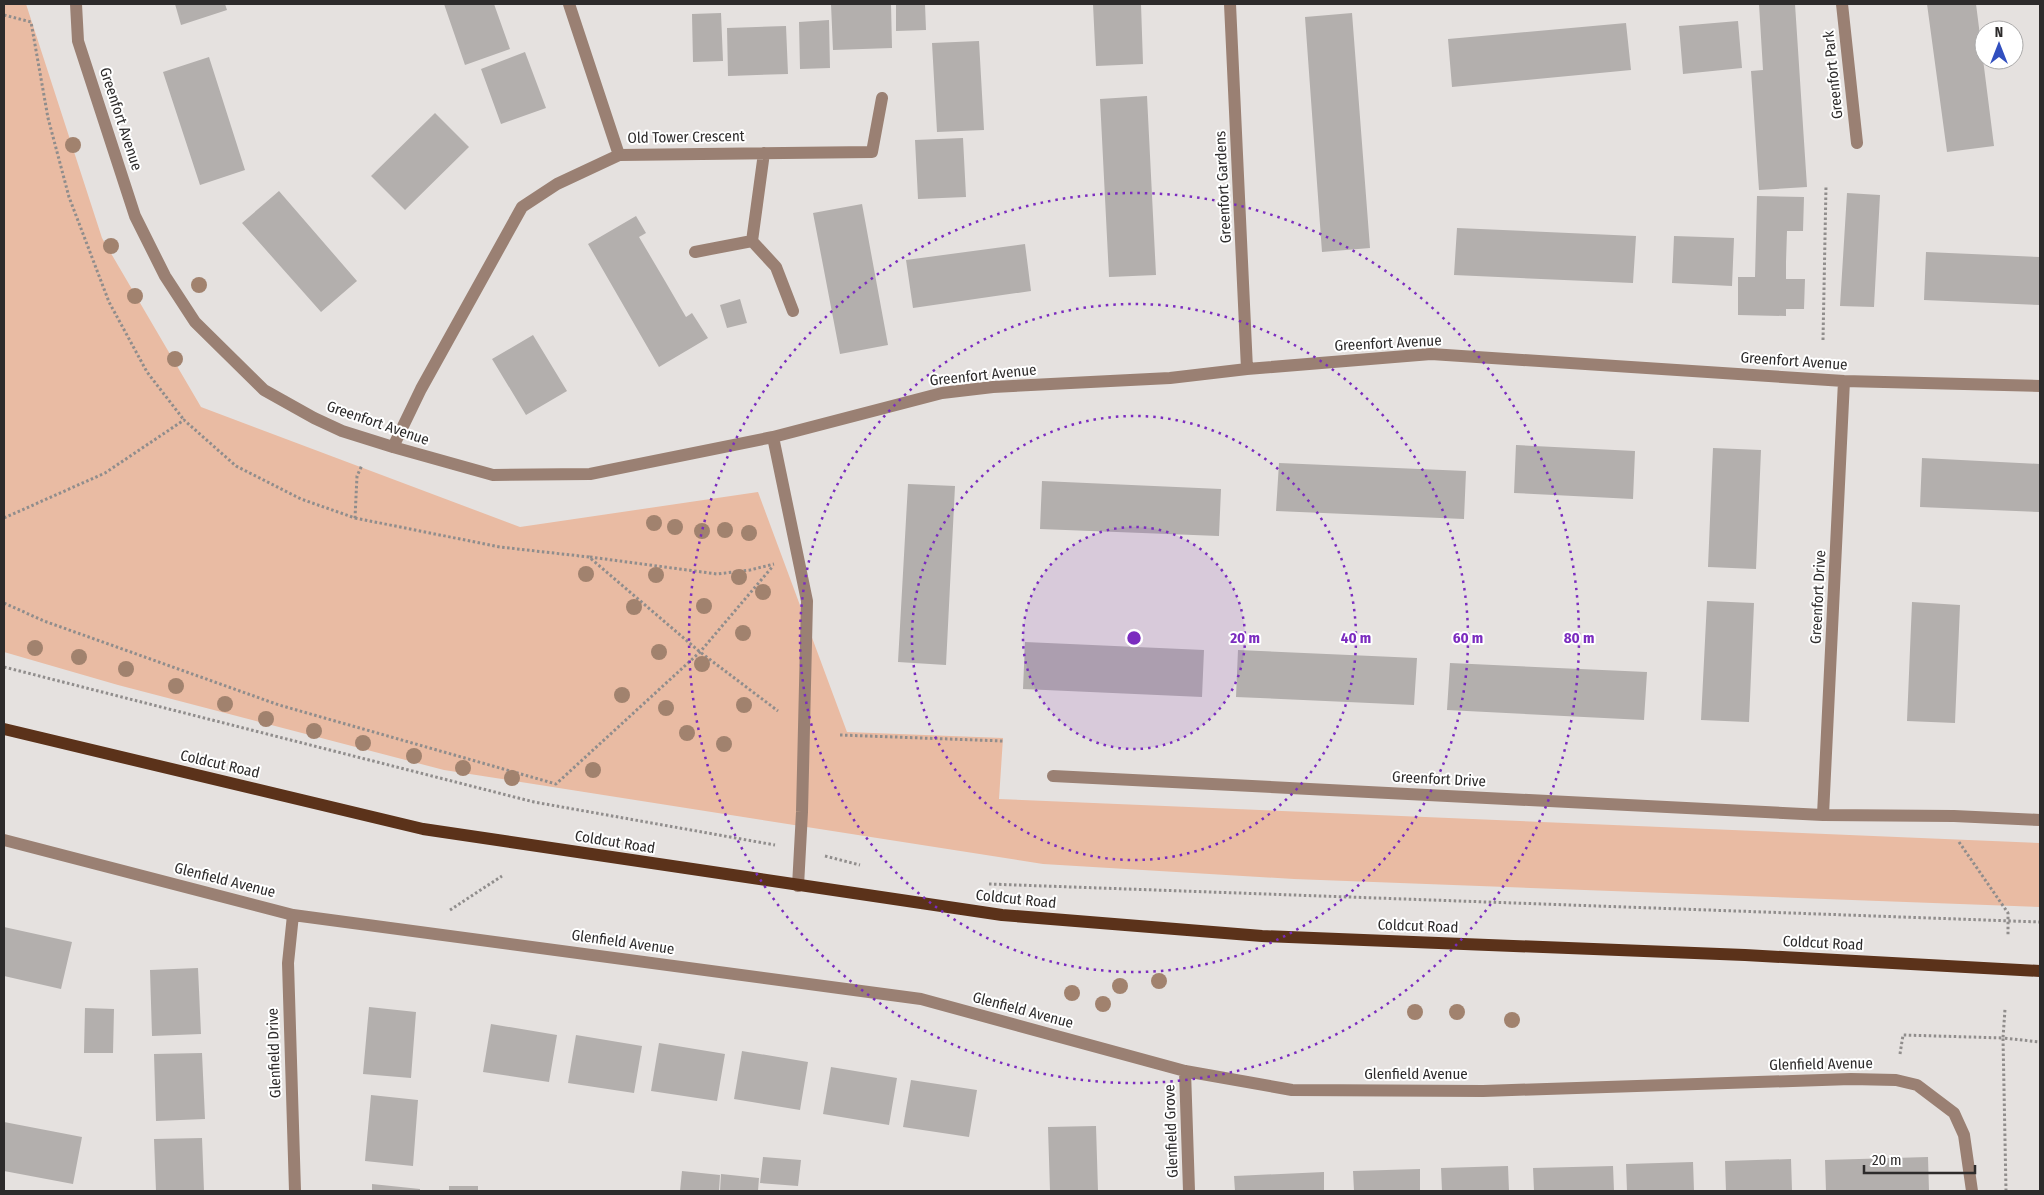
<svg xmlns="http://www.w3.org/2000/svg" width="2044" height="1195" viewBox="0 0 2044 1195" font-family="'Fira Sans Condensed',sans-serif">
	<rect width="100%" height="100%" fill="#e5e1df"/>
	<path fill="#e9bba3" d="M 4,4 L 26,4 L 102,238 L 201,407 L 520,527 L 758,492 L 847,732 L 1003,738 L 999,799 L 2040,843 L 2040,907 L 1294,879 L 1043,864 L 444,770 L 118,685 L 4,652 Z"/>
	<path fill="#b3afad" d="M 175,4 L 225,4 L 227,10 L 181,25 Z
		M 444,4 L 494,4 L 510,49 L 465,65 Z
		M 831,4 L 891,4 L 892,48 L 833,50 Z
		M 896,4 L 925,4 L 926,30 L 896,31 Z
		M 1093,4 L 1141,4 L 1143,64 L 1096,66 Z
		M 1759,4 L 1795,4 L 1807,187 L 1759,190 L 1751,71 L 1763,70 Z
		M 1927,4 L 1976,4 L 1994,146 L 1947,152 Z
		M 721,13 L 723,61 L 693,62 L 692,14 Z
		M 1352,13 L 1370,248 L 1322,252 L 1305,17 Z
		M 829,20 L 830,68 L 800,69 L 799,22 Z
		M 1738,21 L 1742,68 L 1683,74 L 1679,26 Z
		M 1626,23 L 1631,70 L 1452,87 L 1448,39 Z
		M 786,26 L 788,74 L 728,76 L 727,28 Z
		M 979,41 L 984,130 L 937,132 L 932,43 Z
		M 525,52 L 546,108 L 501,124 L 481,69 Z
		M 209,57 L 245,170 L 200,185 L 163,72 Z
		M 1147,96 L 1156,275 L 1109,277 L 1100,99 Z
		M 435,113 L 469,147 L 405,210 L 371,176 Z
		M 963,138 L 966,197 L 918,199 L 915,140 Z
		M 279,191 L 357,281 L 321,312 L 242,223 Z
		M 1847,193 L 1880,195 L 1874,307 L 1840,306 Z
		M 1757,196 L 1804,197 L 1803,231 L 1787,231 L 1786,262 L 1786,279 L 1805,279 L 1804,309 L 1786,309 L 1786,316 L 1738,315 L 1738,277 L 1755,277 Z
		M 862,204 L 888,345 L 840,354 L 813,213 Z
		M 636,216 L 646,233 L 639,237 L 665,281 L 686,317 L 692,313 L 708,338 L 659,367 L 588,244 Z
		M 1457,228 L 1636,236 L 1633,283 L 1454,275 Z
		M 1674,236 L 1734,238 L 1732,286 L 1672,283 Z
		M 1025,244 L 1031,291 L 913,308 L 906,260 Z
		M 1926,252 L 2040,257 L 2040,305 L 1924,300 Z
		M 740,299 L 747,323 L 727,328 L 720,305 Z
		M 533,335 L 567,391 L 526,415 L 492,359 Z
		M 1516,445 L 1635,451 L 1633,499 L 1514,493 Z
		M 1713,448 L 1761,450 L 1756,569 L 1708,567 Z
		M 1922,458 L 2040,464 L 2039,512 L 1920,507 Z
		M 1279,463 L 1466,471 L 1464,519 L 1276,511 Z
		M 1042,481 L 1221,489 L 1219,536 L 1040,529 Z
		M 908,484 L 955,486 L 946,665 L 898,662 Z
		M 1707,601 L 1754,603 L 1749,722 L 1701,720 Z
		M 1912,602 L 1960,605 L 1955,723 L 1907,721 Z
		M 1025,642 L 1204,650 L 1202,697 L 1023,689 Z
		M 1238,650 L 1417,658 L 1414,705 L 1236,697 Z
		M 1450,663 L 1647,672 L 1644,720 L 1447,710 Z
		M 4,927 L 72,942 L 61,989 L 4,976 Z
		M 198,968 L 201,1034 L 152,1036 L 150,970 Z
		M 369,1007 L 416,1012 L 411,1078 L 363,1074 Z
		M 85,1008 L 114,1009 L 113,1053 L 84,1053 Z
		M 491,1024 L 557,1035 L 549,1082 L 483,1072 Z
		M 576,1035 L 642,1046 L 634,1093 L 568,1083 Z
		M 659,1043 L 725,1054 L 717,1101 L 651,1091 Z
		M 742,1051 L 808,1062 L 800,1110 L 734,1099 Z
		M 202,1053 L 205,1119 L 156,1121 L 154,1054 Z
		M 831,1067 L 897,1078 L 889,1125 L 823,1114 Z
		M 911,1080 L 977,1090 L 969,1137 L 903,1127 Z
		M 371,1095 L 418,1100 L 413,1166 L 365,1161 Z
		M 4,1122 L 82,1137 L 73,1184 L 4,1171 Z
		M 1096,1126 L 1098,1191 L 1050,1191 L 1048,1127 Z
		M 202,1138 L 204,1191 L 156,1191 L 154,1139 Z
		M 763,1157 L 801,1160 L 798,1186 L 760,1183 Z
		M 1928,1157 L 1929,1191 L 1826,1191 L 1825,1160 Z
		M 1791,1159 L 1792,1191 L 1726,1191 L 1725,1161 Z
		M 1693,1162 L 1694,1191 L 1627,1191 L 1626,1164 Z
		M 1508,1166 L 1509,1191 L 1442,1191 L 1441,1168 Z
		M 1613,1166 L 1614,1191 L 1534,1191 L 1533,1168 Z
		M 1420,1169 L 1420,1191 L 1354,1191 L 1353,1171 Z
		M 682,1171 L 720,1175 L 719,1191 L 680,1191 Z
		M 1324,1172 L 1324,1191 L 1235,1191 L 1234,1176 Z
		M 721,1174 L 759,1178 L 758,1191 L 720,1191 Z
		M 372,1184 L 420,1189 L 420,1191 L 372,1191 Z
		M 449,1186 L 478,1186 L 478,1191 L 449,1191 Z"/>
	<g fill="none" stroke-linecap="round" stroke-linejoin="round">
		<path stroke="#908d8c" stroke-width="3" stroke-dasharray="2.5 2.5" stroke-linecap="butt" d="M 4,15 L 31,22 L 48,118 L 69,197 L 109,302 L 147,372 L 184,420
			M 1823,340 L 1826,186
			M 4,518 L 105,473 L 184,420 L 236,466 L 301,499 L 355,518 L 357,476 L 362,465
			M 355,518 L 500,547 L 589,557 L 700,652 L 778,711
			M 590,557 L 717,574 L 750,570 L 774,564
			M 4,603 L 44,621 L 279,705 L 556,784 L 700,652 L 773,566
			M 4,667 L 534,802 L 775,845
			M 840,735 L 1003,741
			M 1959,842 L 2008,913 L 2008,936
			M 825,856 L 860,865
			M 989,884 L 2040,922
			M 450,910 L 502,876
			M 1900,1054 L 1903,1035 L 2003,1038 L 2005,1009
			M 2006,1191 L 2003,1038 L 2040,1042"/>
		<path stroke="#9a8073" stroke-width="12" d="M 76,4 L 78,41 L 135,216 L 165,276 L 195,322 L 264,390 L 314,418 L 342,431 L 393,447 L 493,475 L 590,474 L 773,437 L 942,393 L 993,387 L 1170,378 L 1247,369 L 1431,354 L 1844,381 L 2040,386
			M 569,4 L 619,155
			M 1230,4 L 1247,369
			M 1842,4 L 1857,143
			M 752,241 L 764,153
			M 695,252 L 752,241 L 776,267 L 793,311
			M 773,437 L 807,601 L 802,812 L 798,886
			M 393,447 L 421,389 L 522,207 L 557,184 L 619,155 L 872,152 L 882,98
			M 1053,776 L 1823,815 L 1954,816 L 2040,820
			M 1823,815 L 1844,381
			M 4,840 L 293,915 L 921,999 L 1185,1071 L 1292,1090 L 1483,1091 L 1851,1079 L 1896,1080 L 1917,1085 L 1954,1113 L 1964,1135 L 1972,1191
			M 293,915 L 288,963 L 295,1191
			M 1185,1071 L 1189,1191"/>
		<path stroke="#5b321a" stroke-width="12" d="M 4,729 L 423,829 L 1002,915 L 1262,936 L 1745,955 L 2040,971"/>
	</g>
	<g fill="#a1826e">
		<circle cx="73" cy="145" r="8"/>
		<circle cx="111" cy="246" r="8"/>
		<circle cx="199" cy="285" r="8"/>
		<circle cx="135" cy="296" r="8"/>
		<circle cx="175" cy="359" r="8"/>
		<circle cx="654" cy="523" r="8"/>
		<circle cx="675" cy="527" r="8"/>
		<circle cx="725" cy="530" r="8"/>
		<circle cx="702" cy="531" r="8"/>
		<circle cx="749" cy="533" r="8"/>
		<circle cx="586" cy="574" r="8"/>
		<circle cx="656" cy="575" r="8"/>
		<circle cx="739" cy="577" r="8"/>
		<circle cx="763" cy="592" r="8"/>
		<circle cx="704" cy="606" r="8"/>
		<circle cx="634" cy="607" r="8"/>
		<circle cx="743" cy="633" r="8"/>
		<circle cx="35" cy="648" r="8"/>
		<circle cx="659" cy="652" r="8"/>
		<circle cx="79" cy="657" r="8"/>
		<circle cx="702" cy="664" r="8"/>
		<circle cx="126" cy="669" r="8"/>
		<circle cx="176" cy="686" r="8"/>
		<circle cx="622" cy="695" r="8"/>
		<circle cx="225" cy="704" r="8"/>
		<circle cx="744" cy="705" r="8"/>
		<circle cx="666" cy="708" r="8"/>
		<circle cx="266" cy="719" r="8"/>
		<circle cx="314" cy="731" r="8"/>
		<circle cx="687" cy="733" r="8"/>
		<circle cx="363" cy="743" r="8"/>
		<circle cx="724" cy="744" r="8"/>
		<circle cx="414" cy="756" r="8"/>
		<circle cx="463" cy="768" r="8"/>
		<circle cx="593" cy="770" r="8"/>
		<circle cx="512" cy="778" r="8"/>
		<circle cx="1159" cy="981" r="8"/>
		<circle cx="1120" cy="986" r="8"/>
		<circle cx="1072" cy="993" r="8"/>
		<circle cx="1103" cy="1004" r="8"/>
		<circle cx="1415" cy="1012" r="8"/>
		<circle cx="1457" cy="1012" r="8"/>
		<circle cx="1512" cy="1020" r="8"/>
	</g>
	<circle cx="1134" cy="638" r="111" fill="#7b2cbf" fill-opacity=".12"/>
	<g fill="none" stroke="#7b2cbf" stroke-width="2.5" stroke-dasharray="2.5 5">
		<circle cx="1134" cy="638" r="111"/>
		<circle cx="1134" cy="638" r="222"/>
		<circle cx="1134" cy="638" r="334"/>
		<circle cx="1134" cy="638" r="445"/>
	</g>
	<g text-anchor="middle" stroke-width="4" stroke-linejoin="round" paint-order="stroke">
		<g font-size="15" fill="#2d2b2b" stroke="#fff">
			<text transform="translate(1833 75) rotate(-96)" y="5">Greenfort Park</text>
			<text transform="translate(121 119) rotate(72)" y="5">Greenfort Avenue</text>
			<text transform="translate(686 137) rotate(-1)" y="5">Old Tower Crescent</text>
			<text transform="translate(1223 187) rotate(-93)" y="5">Greenfort Gardens</text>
			<text transform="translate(1388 343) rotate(-3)" y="5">Greenfort Avenue</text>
			<text transform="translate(1794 361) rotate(4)" y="5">Greenfort Avenue</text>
			<text transform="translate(983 375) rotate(-6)" y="5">Greenfort Avenue</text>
			<text transform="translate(378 423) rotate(19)" y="5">Greenfort Avenue</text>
			<text transform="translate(1818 597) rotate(-87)" y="5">Greenfort Drive</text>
			<text transform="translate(220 764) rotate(13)" y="5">Coldcut Road</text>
			<text transform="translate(1439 779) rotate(3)" y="5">Greenfort Drive</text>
			<text transform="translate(615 842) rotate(9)" y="5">Coldcut Road</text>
			<text transform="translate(225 880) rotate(14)" y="5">Glenfield Avenue</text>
			<text transform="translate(1016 899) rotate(6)" y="5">Coldcut Road</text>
			<text transform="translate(1418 926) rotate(2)" y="5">Coldcut Road</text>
			<text transform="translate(623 942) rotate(8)" y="5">Glenfield Avenue</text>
			<text transform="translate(1823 943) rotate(3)" y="5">Coldcut Road</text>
			<text transform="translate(1023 1010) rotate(15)" y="5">Glenfield Avenue</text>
			<text transform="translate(274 1053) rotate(-92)" y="5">Glenfield Drive</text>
			<text transform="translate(1821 1064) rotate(-1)" y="5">Glenfield Avenue</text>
			<text x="1416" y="1079">Glenfield Avenue</text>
			<text transform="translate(1171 1131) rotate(-92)" y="5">Glenfield Grove</text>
		</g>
	</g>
	<circle cx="1134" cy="638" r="8" fill="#7b2cbf" stroke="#fff" stroke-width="2.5"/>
	<g font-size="15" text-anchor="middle" font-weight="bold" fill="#7b2cbf" stroke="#fff" stroke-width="4" stroke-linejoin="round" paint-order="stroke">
		<text x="1245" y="643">20 m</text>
		<text x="1356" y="643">40 m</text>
		<text x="1468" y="643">60 m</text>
		<text x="1579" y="643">80 m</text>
	</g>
	<rect width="2044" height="1195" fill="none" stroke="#2d2b2b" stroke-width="10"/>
	<g transform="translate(1999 45)"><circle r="24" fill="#ffffff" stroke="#abaaaa"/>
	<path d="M0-4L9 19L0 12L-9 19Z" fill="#314fbf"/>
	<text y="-8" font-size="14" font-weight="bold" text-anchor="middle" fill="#2d2b2b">N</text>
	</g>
	<path d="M1864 1165v8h111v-8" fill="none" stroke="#2d2b2b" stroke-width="2.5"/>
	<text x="1872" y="1165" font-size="15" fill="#2d2b2b" stroke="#ffffff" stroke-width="4" paint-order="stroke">20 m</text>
</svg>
